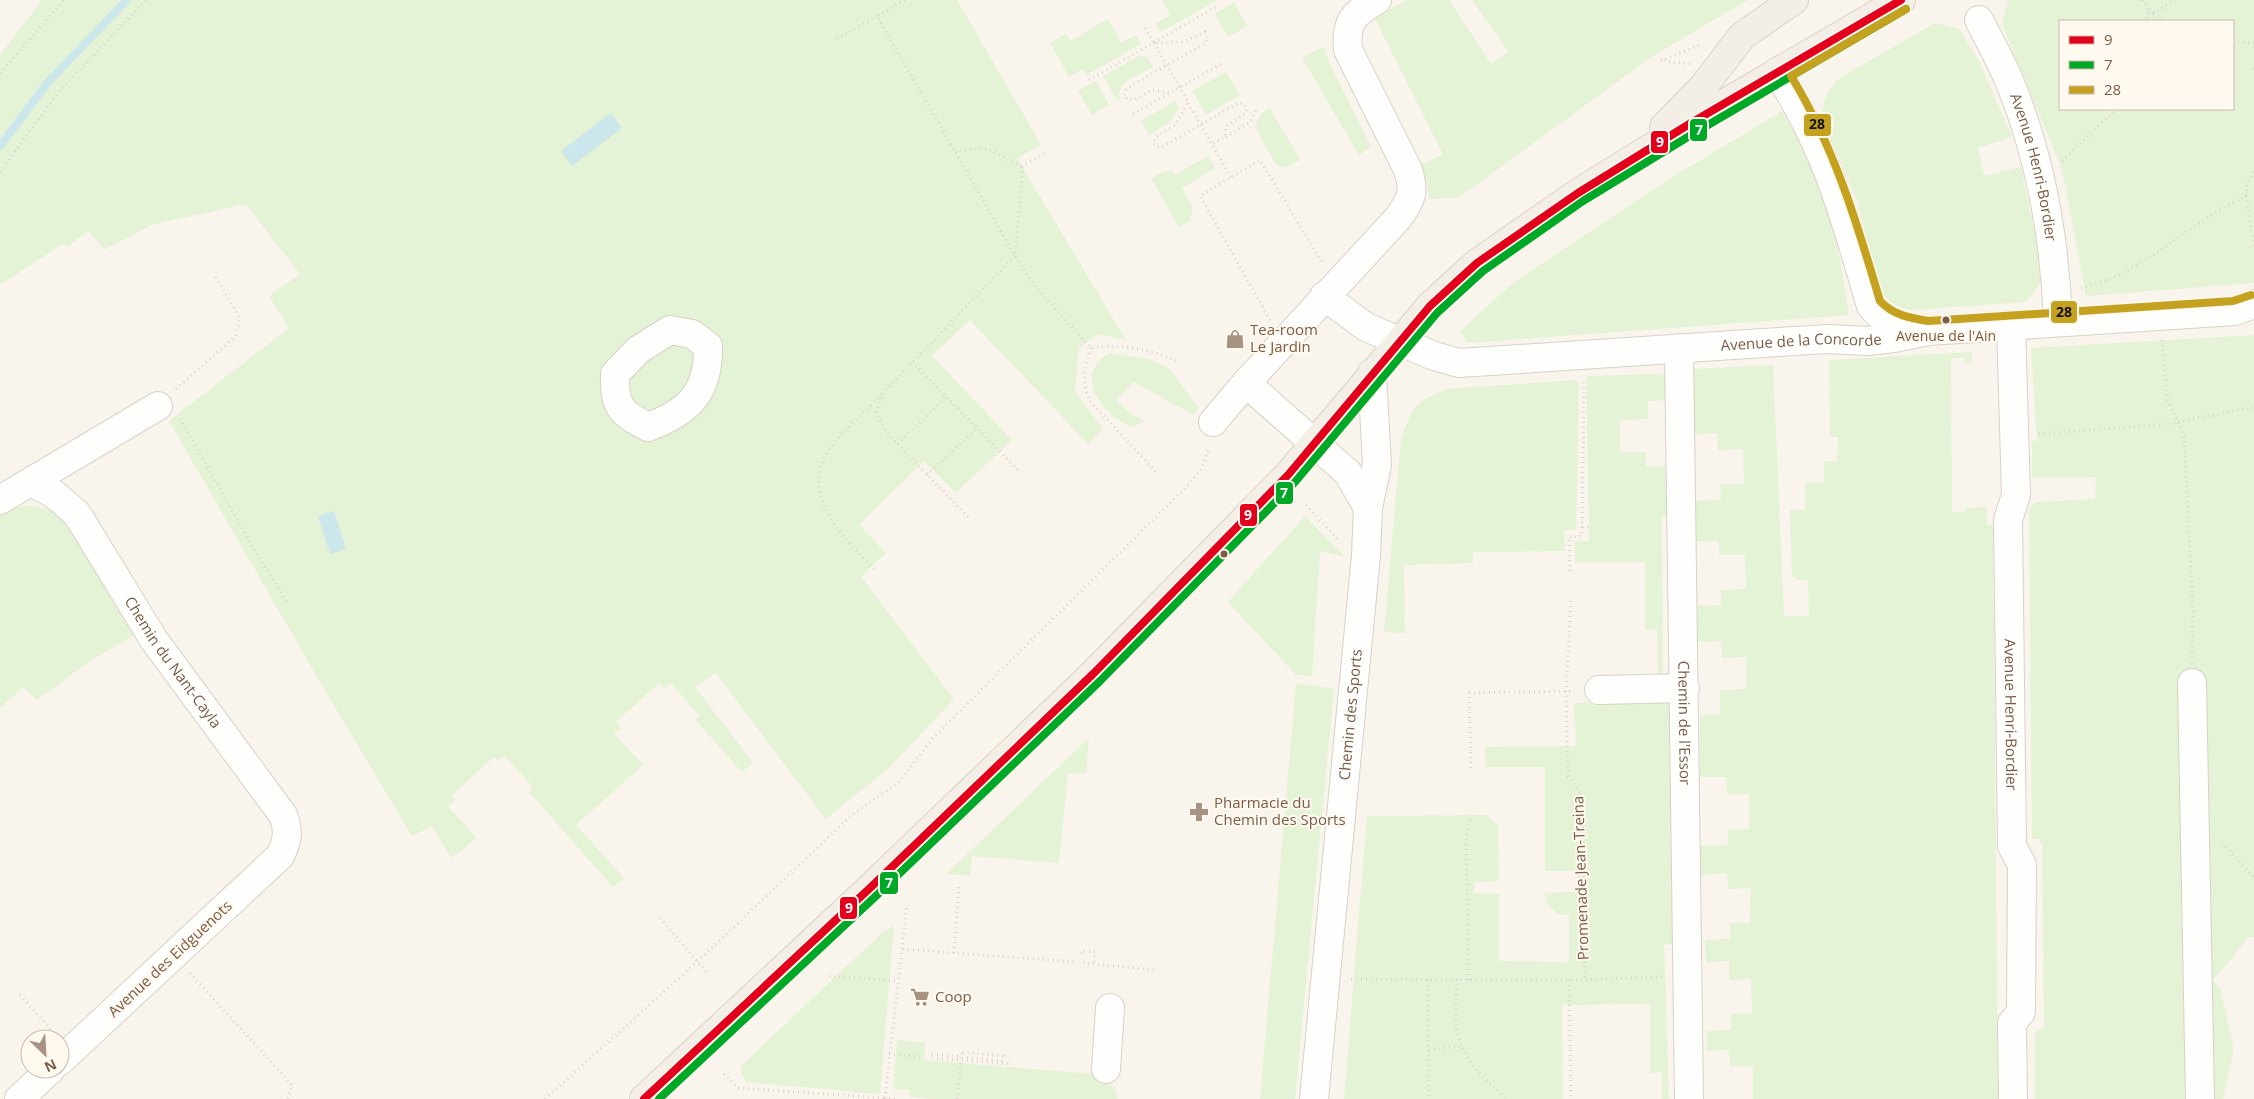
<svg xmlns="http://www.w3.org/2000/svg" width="2254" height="1099" viewBox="0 0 2254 1099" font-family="'Open Sans',sans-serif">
	<rect width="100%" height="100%" fill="#f9f5ec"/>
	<path fill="#e4f2d5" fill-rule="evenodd" d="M 42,0 L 957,0 L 1041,145 L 1017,158 L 1126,340 L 1097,334 L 1079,348 L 1075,391 L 1103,429 L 1088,444 L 970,320 L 932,356 L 1012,440 L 956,493 L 924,461 L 859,525 L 886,553 L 861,577 L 954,699 L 889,768 L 826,819 L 716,673 L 695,687 L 753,763 L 742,772 L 695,720 L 699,715 L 671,683 L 665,688 L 659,683 L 616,722 L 621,728 L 614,734 L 643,765 L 576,825 L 624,878 L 613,887 L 529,792 L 533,787 L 505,756 L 498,761 L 494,757 L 451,796 L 455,800 L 448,806 L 477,838 L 451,858 L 432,826 L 412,836 L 313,670 L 169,421 L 289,328 L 269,296 L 300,274 L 246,204 L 151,225 L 104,250 L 89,231 L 66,247 L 64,243 L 0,285 L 0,55 Z
		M 1162,0 L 1218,0 L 1161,32 L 1155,24 L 1170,15 Z
		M 1407,0 L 1449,0 L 1491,64 L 1509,52 L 1472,0 L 1748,0 L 1653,56 L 1458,198 L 1429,199 L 1427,182 L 1417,167 L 1443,154 L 1374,17 Z
		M 2008,0 L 2254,0 L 2254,283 L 2086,296 L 2062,169 L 2002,24 ZM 2060,21 L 2233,21 L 2233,109 L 2060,109 Z
		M 1234,2 L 1247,26 L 1228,37 L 1215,14 Z
		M 1108,19 L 1121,43 L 1136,35 L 1141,44 L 1087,75 L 1083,69 L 1069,77 L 1050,43 L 1066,34 L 1071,41 Z
		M 1935,23 L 1959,29 L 1980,63 L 2012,137 L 1978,148 L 1984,176 L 2021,167 L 2037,243 L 2041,283 L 2025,302 L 1911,310 C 1896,307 1888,302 1879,289 L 1857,200 L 1822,117 C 1823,101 1827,91 1838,79 Z
		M 1324,46 L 1329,62 L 1371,147 L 1359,155 L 1302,58 Z
		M 1140,55 L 1147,57 L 1153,67 C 1139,75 1116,81 1120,99 L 1117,101 L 1103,76 Z
		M 1226,72 L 1240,95 L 1206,115 L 1192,91 Z
		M 1096,81 L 1109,105 L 1092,115 L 1078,91 Z
		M 1175,101 L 1179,107 L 1171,121 L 1149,135 L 1141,121 Z
		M 1270,108 L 1300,160 L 1287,167 L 1277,166 L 1255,127 L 1260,114 Z
		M 1782,111 C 1791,127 1801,142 1808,158 C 1832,207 1841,262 1849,315 L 1467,343 L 1460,331 L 1512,284 L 1529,272 L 1674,176 Z
		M 1208,156 L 1215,168 L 1182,188 L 1193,208 L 1190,221 L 1179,227 L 1151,178 L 1163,172 L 1172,171 L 1174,175 Z
		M 2254,335 L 2254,937 L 2249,937 L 2213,981 L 2220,988 L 2233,1045 L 2233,1054 L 2223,1099 L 2035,1099 L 2035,1032 L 2044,1027 L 2042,844 L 2038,839 L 2032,839 L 2029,508 L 2036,502 L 2095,499 L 2096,477 L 2032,477 L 2032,441 L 2037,441 L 2031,348 Z
		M 1972,352 L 1972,363 L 1965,363 L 1964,358 L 1951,358 L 1952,512 L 1965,512 L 1966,508 L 1987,507 L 1987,525 L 1993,525 L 1998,1099 L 1753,1099 L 1753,1066 L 1730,1066 L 1729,1050 L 1707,1051 L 1707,1031 L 1731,1030 L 1731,1014 L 1752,1013 L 1751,979 L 1729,980 L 1729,961 L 1706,962 L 1705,940 L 1730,939 L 1730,923 L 1750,922 L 1751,888 L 1728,889 L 1727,873 L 1701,875 L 1700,846 L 1728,845 L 1728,830 L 1749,829 L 1749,794 L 1727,794 L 1726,777 L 1700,777 L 1700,715 L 1720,715 L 1720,690 L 1746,689 L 1746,657 L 1722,658 L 1721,641 L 1697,642 L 1696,606 L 1721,605 L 1721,590 L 1746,589 L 1745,555 L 1719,555 L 1719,541 L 1696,541 L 1695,501 L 1721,500 L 1720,484 L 1744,484 L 1743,449 L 1718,450 L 1717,433 L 1694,434 L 1692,369 L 1773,365 L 1784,616 L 1809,616 L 1808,580 L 1797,580 L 1792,575 L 1790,510 L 1805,510 L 1805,483 L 1824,483 L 1824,461 L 1837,461 L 1838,437 L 1830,437 L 1829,360 Z
		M 1110,353 L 1153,360 L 1169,369 L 1199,408 L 1193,415 L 1134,382 L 1116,400 L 1130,413 L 1145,421 L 1131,427 C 1102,414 1071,374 1110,353 Z
		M 1659,374 L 1667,377 L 1668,400 L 1648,401 L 1648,419 L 1620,420 L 1620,452 L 1646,452 L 1646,466 L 1669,466 L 1670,517 L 1662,517 L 1663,677 L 1658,677 L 1657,630 L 1645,630 L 1645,562 L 1575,562 L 1575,541 L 1588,541 L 1589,539 L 1586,376 Z
		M 1575,380 L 1579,384 L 1576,530 L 1564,530 L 1565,551 L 1473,552 L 1473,563 L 1404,565 L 1405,633 L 1384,632 L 1401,439 C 1412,408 1415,401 1447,389 Z
		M 25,505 L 48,509 L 67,518 L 136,634 L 90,661 L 37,700 L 23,687 L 0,708 L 0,514 Z
		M 1305,516 L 1344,556 L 1320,551 L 1312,676 L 1296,675 L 1228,602 Z
		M 1296,683 L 1334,689 L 1295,1099 L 1260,1099 Z
		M 1676,702 L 1679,943 L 1664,945 L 1669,1099 L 1662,1099 L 1662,1072 L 1650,1073 L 1650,1004 L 1562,1005 L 1563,1099 L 1344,1099 L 1367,816 L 1487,815 L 1498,826 L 1499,881 L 1474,882 L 1474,893 L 1499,894 L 1499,961 L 1569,962 L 1569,915 L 1559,915 L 1546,903 L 1545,893 L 1577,892 L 1577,871 L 1545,871 L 1545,767 L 1486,767 L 1485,747 L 1576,746 L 1574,703 Z
		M 1089,738 L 1086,774 L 1068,773 L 1059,863 L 972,856 L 970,876 L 946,874 Z
		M 894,926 L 880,1094 L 746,1082 L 742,1075 L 741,1066 L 885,930 Z
		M 897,1040 L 925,1043 L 924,1060 L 1094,1074 C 1103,1080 1117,1086 1117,1099 L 935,1099 L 910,1097 L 910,1090 L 893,1089 Z"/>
	<path fill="#cce7eb" d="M 611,113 L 622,128 L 572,166 L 561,151 Z
		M 334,511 L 346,549 L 330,554 L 318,516 Z"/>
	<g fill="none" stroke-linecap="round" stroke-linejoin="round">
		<path stroke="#cce7eb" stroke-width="8" d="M 0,146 L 48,82 L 127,0"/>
		<g stroke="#d8d1c8" stroke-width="30">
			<g id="minor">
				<path id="s1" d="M 1979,20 C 1989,39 1999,58 2008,78 C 2040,154 2055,240 2058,322"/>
				<path d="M 1777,72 C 1827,148 1846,221 1871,306 C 1885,323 1901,327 1921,330"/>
				<path id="s2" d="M 1324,296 L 1366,327 L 1434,356 L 1459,363 L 1779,342 L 1828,339 L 1867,341 L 1894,338 L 1928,331 L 2235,311 L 2254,304"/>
				<path id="s3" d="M 2011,325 L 2016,495 L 2008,520 L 2012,846 L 2022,865 L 2021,1012 L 2012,1023 L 2013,1099"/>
				<path d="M 670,330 L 692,334 L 708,346 C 709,392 689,412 648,427 C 620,413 614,406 615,374 L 638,350 Z"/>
				<path id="s4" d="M 1679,348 L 1689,1099"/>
				<path d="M 1246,383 L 1348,473 L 1368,508"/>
				<path d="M 1213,422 L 1246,383 L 1399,217 C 1412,197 1415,193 1408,170 L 1348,50 C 1345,22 1354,13 1377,0"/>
				<path id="s5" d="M 33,483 L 54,494 L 77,514 L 154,640 L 283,815 C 289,831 288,840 280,856 L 60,1061"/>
				<path d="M 0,500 L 158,406"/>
				<path d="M 2192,683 L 2200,1099"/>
				<path d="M 1599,690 L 1685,688"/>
				<path d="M 1106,1069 L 1110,1008"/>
				<path d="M 19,1099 L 51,1069"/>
				<path id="s6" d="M 1314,1099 L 1366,555 L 1368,508 L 1377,465 L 1372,373"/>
			</g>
		</g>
		<g stroke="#dbd1c8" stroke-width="30">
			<path id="major" d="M 1664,127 L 1704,86 L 1742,36 L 1794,0
				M 644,1099 L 870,888 L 1093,674 L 1288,475 L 1430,306 L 1477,263 L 1578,193 L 1691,123 L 1901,0"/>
		</g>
		<path stroke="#dcd4cd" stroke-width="3" stroke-dasharray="1 4" stroke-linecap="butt" d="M 905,0 L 877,16 L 1015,256 L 1038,290 L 1091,348 C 1120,343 1152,349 1178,362
			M 2142,0 L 2149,10 L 2146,21
			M 2149,10 L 2165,21
			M 2153,13 L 2175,0
			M 1145,28 L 1154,43 L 1183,42 L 1205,32 L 1208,37 L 1206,43 L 1127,88 L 1124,95 L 1127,99 L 1133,100 L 1152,90 L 1170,93
			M 837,39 L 877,16
			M 2233,42 L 2254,43
			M 1154,43 L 1188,102 L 1175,125 L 1156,137 L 1153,143 L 1157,147 L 1162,147 L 1238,103 L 1244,104 L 1247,109 L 1245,114 L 1226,126 L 1225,137 L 1212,144 L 1231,178
			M 1661,61 L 1702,44
			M 1664,61 L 1690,64
			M 2254,68 L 2254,72
			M 0,73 L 64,0
			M 1089,80 L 1219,5
			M 1188,103 L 1212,144
			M 1133,114 L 1224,62
			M 1226,137 L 1250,122 L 1257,109
			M 955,152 C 968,150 982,146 995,152 C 1006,157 1009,163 1023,166
			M 2062,161 L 2116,109
			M 0,172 L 57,94 L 146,0
			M 2246,196 L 2254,247
			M 2081,288 C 2143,275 2189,222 2246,196 L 2247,183 L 2254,171
			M 1270,320 L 1200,196 L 1260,160 L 1322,262
			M 2162,340 L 2167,398 L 2184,436 L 2193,612 L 2192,657
			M 1091,348 C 1084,368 1081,382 1090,401 L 1157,473
			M 912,362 L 1018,470
			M 176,389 L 235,337 L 240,318 L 215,276
			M 180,419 L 252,546 L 288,604
			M 2039,434 L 2168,424 L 2254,407
			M 898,444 L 946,397
			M 927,475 L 977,428
			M 1306,505 L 1340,542
			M 968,517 L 887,433 L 876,414 L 882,394 L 1015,256 L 1023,166 L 1046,152
			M 1582,527 L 1589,527
			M 874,569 C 845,539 798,496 829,450 C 841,432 866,411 882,394
			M 1570,571 L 1569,537 L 1582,536 L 1584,379
			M 1571,601 L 1566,692 L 1568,776 L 1582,795 L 1585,979
			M 1471,768 L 1469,693 L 1573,691
			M 2222,843 L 2254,877
			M 660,918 L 709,975
			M 903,949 L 1077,962
			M 954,953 L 959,887
			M 1081,954 L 1082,951 L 1095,952 L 1094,963
			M 1083,963 L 1156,970
			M 190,973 L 292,1085 L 288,1099
			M 829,976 L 899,981
			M 1351,979 L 1569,980 L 1663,977
			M 1457,979 C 1457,995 1454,1021 1458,1035 C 1466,1063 1486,1082 1508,1099
			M 1428,980 L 1429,1099
			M 1469,980 L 1466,838 L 1471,815
			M 1569,980 L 1571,1099
			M 20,995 L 53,1032
			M 1429,1050 L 1463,1046
			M 889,1054 L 924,1057
			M 932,1058 L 1009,1064 L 1010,1061
			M 724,1074 L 738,1088 L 885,1098
			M 545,1099 L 698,961 L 854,813 L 899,782 L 933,738 L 1190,483 L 1202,468 L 1209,448
			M 895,1099 L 885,1098 L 907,905
			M 957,1099 L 962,1052"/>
		<use href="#minor" stroke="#fefefc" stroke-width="28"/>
		<use href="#major" stroke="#f3efe6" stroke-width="28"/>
		<path stroke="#dcd4cd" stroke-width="3" stroke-dasharray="1 4" stroke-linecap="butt" d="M 932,1054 L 1002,1061 L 1003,1056 L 962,1052"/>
		<g stroke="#fff9ef" stroke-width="11">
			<path id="bus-1" d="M 644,1099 L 870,888 L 1093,674 L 1288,475 L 1430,306 L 1477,263 L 1578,193 L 1691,123 L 1901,0"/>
		</g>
		<g stroke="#fff9ef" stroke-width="11">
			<path id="bus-2" d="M 659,1099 L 877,895 L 1100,681 L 1295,482 L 1437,313 L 1483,271 L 1583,201 L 1696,132 L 1906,9"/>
		</g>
		<g stroke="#fff9ef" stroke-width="11">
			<path id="bus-3" d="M 1906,9 L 1791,76 C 1834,146 1857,223 1880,301 C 1893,315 1910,318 1928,321 L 2233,301 L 2251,295"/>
		</g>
		<use href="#bus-1" stroke="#e2001d" stroke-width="8"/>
		<use href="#bus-2" stroke="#00a828" stroke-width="8"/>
		<use href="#bus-3" stroke="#c4a220" stroke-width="8"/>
	</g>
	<defs>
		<g id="shop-bare" transform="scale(1.5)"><path d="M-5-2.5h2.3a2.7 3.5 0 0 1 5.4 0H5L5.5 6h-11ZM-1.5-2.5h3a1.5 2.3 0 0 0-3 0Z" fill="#a89281" stroke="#fff9ef" stroke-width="2.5" paint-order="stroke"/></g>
		<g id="pharmacy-bare" transform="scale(1.5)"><path d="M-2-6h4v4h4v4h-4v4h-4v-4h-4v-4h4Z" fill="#a89281" stroke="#fff9ef" stroke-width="2.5" paint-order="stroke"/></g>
		<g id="supermarket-bare" transform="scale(1.5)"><path d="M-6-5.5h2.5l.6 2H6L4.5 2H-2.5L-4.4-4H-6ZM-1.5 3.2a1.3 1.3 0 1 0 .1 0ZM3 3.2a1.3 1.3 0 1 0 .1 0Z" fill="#a89281" stroke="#fff9ef" stroke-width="2.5" paint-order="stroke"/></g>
	</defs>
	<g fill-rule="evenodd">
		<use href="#shop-bare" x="1235" y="339"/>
		<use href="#pharmacy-bare" x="1199" y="812"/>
		<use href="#supermarket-bare" x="920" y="997"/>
	</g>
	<g fill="#7c5c47" stroke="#fff9ef" stroke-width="2">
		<circle cx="1946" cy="320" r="4.5"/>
		<circle cx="1224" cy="554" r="4.5"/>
	</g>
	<g text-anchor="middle" stroke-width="4" stroke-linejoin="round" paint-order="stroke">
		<g font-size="14" fill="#7c5c47" stroke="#fff9ef">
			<text x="1946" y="341">Avenue de l'Ain</text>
		</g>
		<g font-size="15" fill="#7c5c47" stroke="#fff9ef">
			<text dy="5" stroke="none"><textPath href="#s1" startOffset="158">Avenue Henri-Bordier</textPath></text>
			<text dy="5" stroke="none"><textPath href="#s2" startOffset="495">Avenue de la Concorde</textPath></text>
			<text dy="5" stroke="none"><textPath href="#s5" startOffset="231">Chemin du Nant-Cayla</textPath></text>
			<text dy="5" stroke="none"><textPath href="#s6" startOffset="386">Chemin des Sports</textPath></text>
			<text dy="5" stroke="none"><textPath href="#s3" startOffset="391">Avenue Henri-Bordier</textPath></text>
			<text dy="5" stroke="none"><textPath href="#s4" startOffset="375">Chemin de l'Essor</textPath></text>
			<text transform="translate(1581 878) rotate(-92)" y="5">Promenade Jean-Treina</text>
			<text transform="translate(170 959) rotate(-43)" y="5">Avenue des Eidguenots</text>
		</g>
		<g font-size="15" fill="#7c5c47" stroke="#fff9ef" text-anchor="start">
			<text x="1250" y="335">Tea-room<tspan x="1250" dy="17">Le Jardin</tspan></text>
			<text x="1214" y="808">Pharmacie du<tspan x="1214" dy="17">Chemin des Sports</tspan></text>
			<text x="935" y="1002">Coop</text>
		</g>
	</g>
	<g stroke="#fff9ef" stroke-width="2">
		<rect x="1803" y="113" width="29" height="24" rx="5" fill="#c4a220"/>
		<rect x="1689" y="118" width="19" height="24" rx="5" fill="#00a828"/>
		<rect x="1650" y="130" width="19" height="24" rx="5" fill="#e2001d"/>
		<rect x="2050" y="300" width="28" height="24" rx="5" fill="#c4a220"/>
		<rect x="1275" y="481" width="19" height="24" rx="5" fill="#00a828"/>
		<rect x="1239" y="503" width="19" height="24" rx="5" fill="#e2001d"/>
		<rect x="879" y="871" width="20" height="24" rx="5" fill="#00a828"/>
		<rect x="839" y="896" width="19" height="24" rx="5" fill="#e2001d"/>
	</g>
	<g font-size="14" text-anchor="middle" font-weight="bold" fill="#fff">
		<text x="1699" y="135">7</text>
		<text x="1660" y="147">9</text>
		<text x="1284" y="498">7</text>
		<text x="1248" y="520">9</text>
		<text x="889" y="888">7</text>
		<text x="849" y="913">9</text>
	</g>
	<g font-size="14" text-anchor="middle" font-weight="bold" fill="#111">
		<text x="1817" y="129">28</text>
		<text x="2064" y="317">28</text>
	</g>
	<rect x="2059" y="20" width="175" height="90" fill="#fff9ef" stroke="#cbbaac"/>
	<rect x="2069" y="36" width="25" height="8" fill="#e2001d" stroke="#cbbaac"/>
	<text x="2104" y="45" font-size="15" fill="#7c5c47">9</text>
	<rect x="2069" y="61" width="25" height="8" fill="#00a828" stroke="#cbbaac"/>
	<text x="2104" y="70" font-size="15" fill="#7c5c47">7</text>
	<rect x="2069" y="86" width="25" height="8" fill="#c4a220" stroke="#cbbaac"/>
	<text x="2104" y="95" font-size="15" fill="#7c5c47">28</text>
	<g transform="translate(45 1054) rotate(155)"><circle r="24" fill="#fff9ef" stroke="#cbbaac"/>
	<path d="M0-4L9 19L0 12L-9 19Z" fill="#a89281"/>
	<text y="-8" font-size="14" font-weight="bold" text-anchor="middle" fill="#7c5c47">N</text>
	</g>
</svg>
